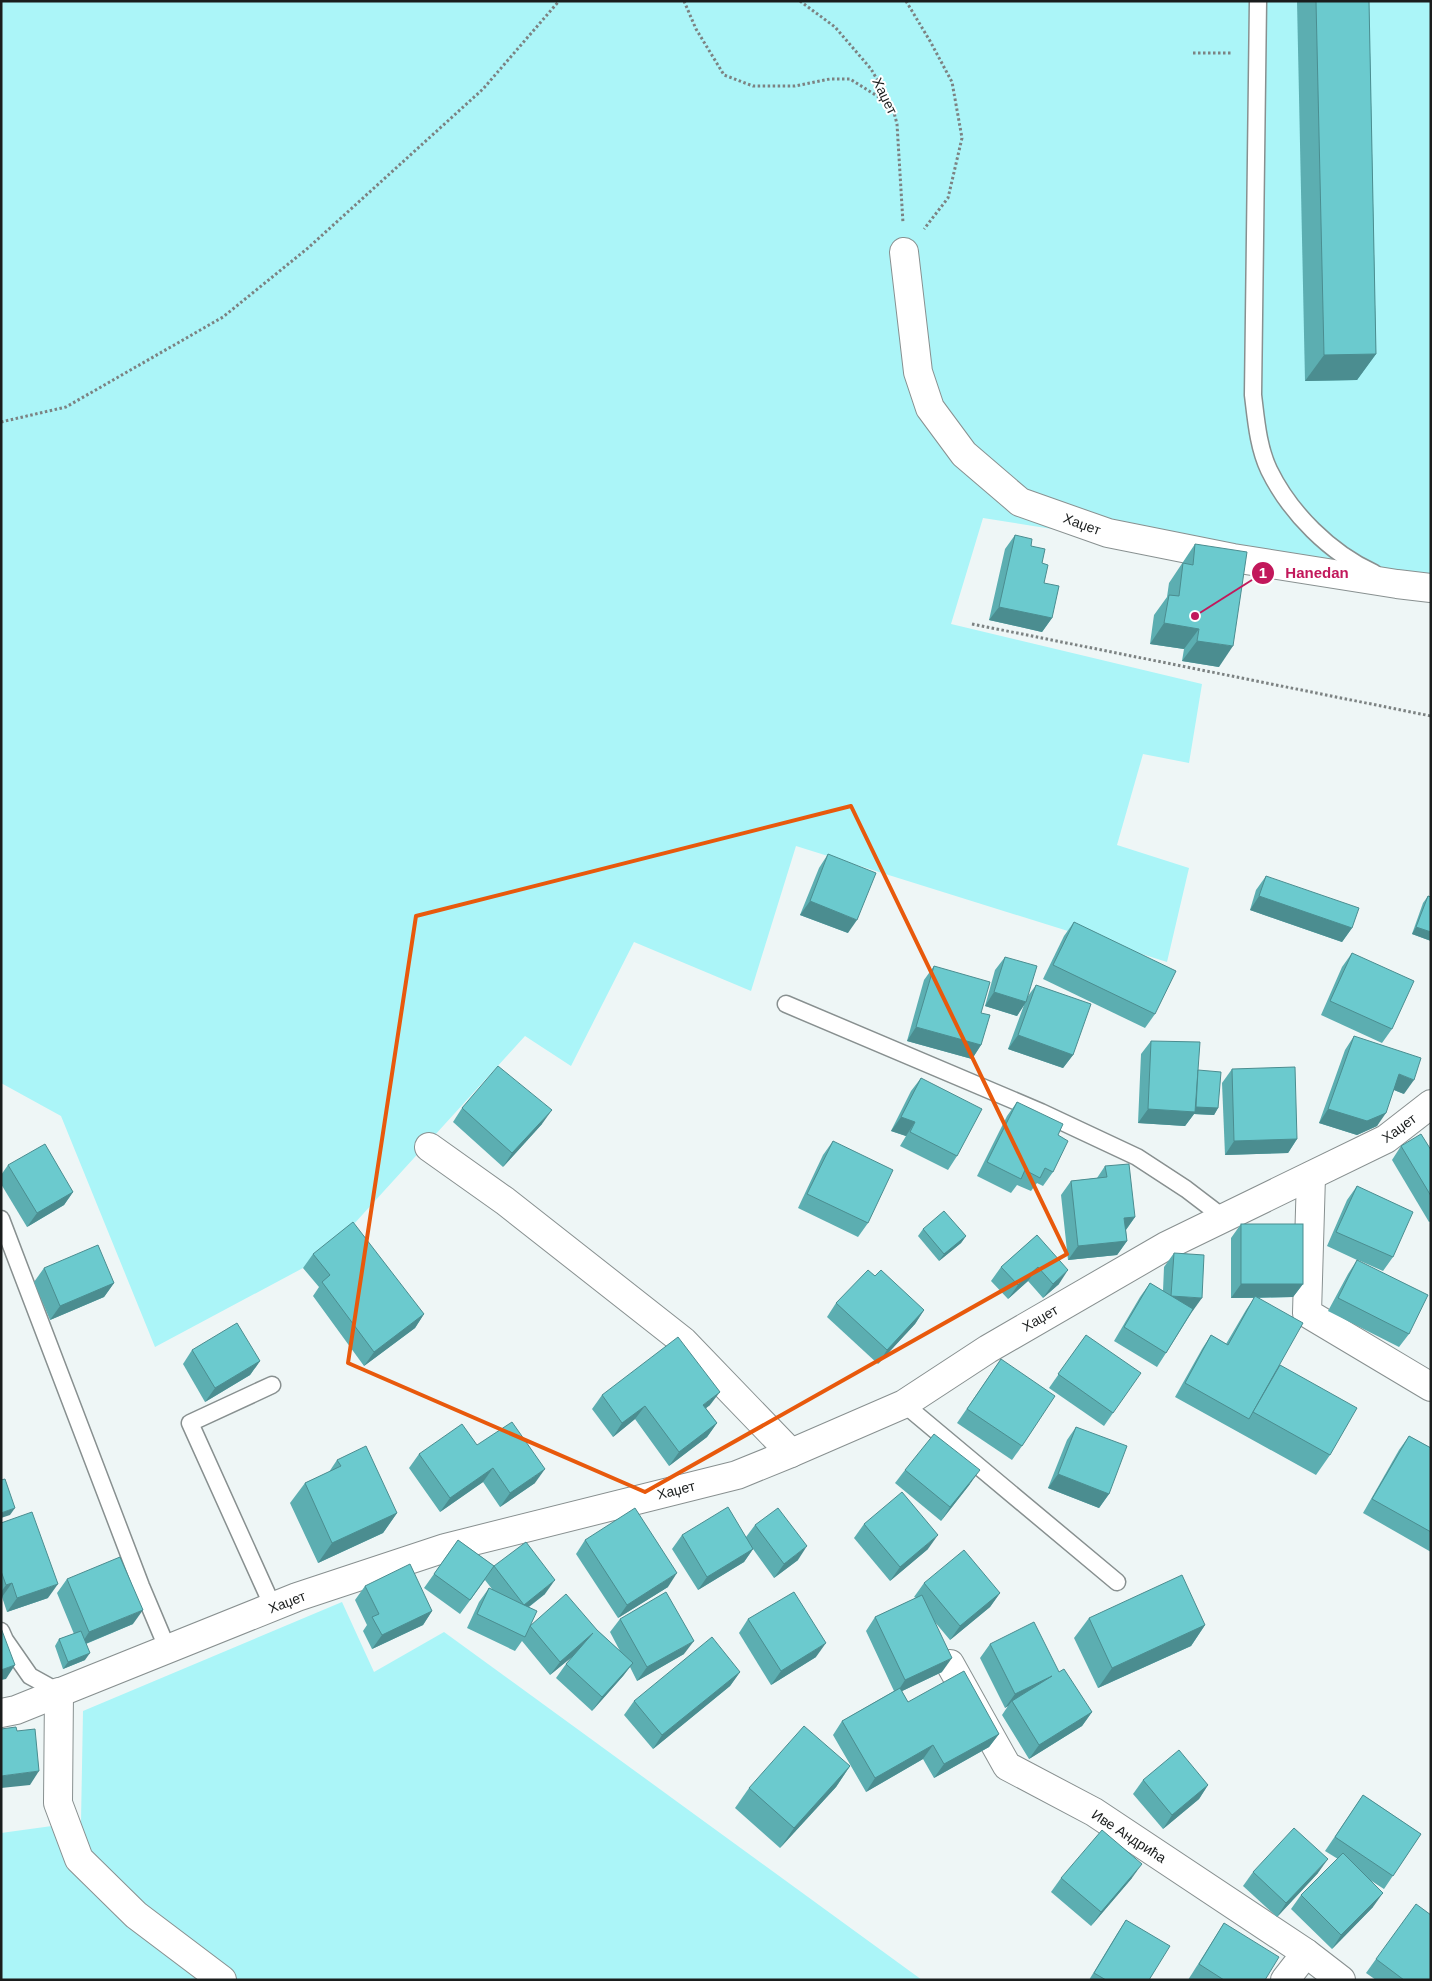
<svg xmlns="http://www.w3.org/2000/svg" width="1432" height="1981" font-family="Arial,sans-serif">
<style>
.green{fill:#abf5f8}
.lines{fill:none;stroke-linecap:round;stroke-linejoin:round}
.lane-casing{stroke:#889090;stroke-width:19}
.street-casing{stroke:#889090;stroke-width:30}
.path{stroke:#7c8282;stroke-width:3;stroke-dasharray:2.5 2.5;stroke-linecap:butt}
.lane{stroke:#fff;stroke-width:16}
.street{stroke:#fff;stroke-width:28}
.wall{fill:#5caeb1}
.shaded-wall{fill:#4b8d90}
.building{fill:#6bcace;stroke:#4b8d90}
.marked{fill:none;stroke:#e8590c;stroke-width:4;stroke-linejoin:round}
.labels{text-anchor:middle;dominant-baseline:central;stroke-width:4;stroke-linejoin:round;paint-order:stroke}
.street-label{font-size:14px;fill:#1a1d1d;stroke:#fff}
.leader{fill:none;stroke:#c2185b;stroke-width:2}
.callout-dot{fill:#c2185b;stroke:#fff;stroke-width:2}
.mark-label{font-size:15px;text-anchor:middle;font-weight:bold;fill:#fff}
.callout-label{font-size:15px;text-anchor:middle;font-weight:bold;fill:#c2185b;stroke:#fff;stroke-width:4;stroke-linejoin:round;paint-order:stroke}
</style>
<rect width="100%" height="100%" fill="#eef6f6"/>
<g class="green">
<path d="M1,1H1431V588L1397,584L983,518L951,624L1202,684L1189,763L1143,754L1117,845L1189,868L1167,962L796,846L751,991L634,942L571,1066L525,1036L343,1236L303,1268L155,1347L61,1116L1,1083Z"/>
<path d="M342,1602L374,1672L444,1632L922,1980H1V1833L81,1822L83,1711Z"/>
</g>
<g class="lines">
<g class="lane-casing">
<g id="lane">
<path d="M1258,1L1253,395C1256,419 1258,447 1269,470C1290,513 1330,553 1374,573"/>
<path d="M786,1004L1041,1112L1137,1157L1186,1189L1224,1218"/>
<path d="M1,1219L141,1586L168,1650"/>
<path d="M272,1385L190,1423L273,1607"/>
<path d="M904,1404L1117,1582"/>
<path d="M1,1631L5,1640L30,1676L59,1692"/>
</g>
</g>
<g class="street-casing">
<g id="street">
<path d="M904,252L918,372L930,408L964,454L1020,502L1108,533L1233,558L1397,584L1431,588"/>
<path d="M429,1147L505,1201L683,1341L791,1453"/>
<path d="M1311,1176L1307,1313L1431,1387"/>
<path d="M950,1664L1007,1766L1094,1812L1306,1953L1341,1980"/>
<path d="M59,1692L58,1803L79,1859L136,1915L222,1980"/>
<path d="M1,1713L16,1710L297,1597L445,1548L737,1475L791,1453L904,1404L988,1349L1166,1246L1386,1139L1431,1104"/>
<path d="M1285,1980L1306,1953"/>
</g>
</g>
<g class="path">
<path d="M684,1L696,29L724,75L753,86H795L830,79H850L890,104"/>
<path d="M800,1L835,27L871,69L892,105L897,124L903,223"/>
<path d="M906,1L930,41L952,82L962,138L948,198L924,229"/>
<path d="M1193,53H1233"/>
<path d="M1,422L66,407L223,317L308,248L483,89L559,1"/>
<path d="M972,624L1431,716"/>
</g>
<use href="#lane" class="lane"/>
<use href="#street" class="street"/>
</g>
<g class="wall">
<path d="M1297,1H1369L1376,354L1357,380L1305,381Z"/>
<path d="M1015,535L1031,546L1042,563L1044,583L1052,618L1042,632L989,620L1005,549Z"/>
<path d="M1195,544L1219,667L1182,661L1184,649L1150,644L1154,615L1167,597L1169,583Z"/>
<path d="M828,854L848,933L800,915L819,868Z"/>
<path d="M1266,876L1352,928L1342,942L1250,910L1256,890Z"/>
<path d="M1428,896L1431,897V941L1412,934L1423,903Z"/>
<path d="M1074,922L1155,1014L1145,1028L1043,979L1064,936Z"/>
<path d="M1352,953L1392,1029L1382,1043L1321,1015L1342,967Z"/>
<path d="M1005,957L1028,996L1036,985L1073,1055L1063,1068L1008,1049L1024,1005L1017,1016L985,1006L995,970Z"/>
<path d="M934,966L981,1013V1045L972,1059L907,1041L924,980Z"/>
<path d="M1354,1036L1404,1094L1394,1090L1377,1126L1357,1135L1319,1123L1345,1050Z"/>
<path d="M1151,1041L1198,1070L1218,1108L1214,1115L1194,1114L1185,1126L1138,1123L1141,1054Z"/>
<path d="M1232,1069L1297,1139L1288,1153L1225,1155L1222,1083Z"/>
<path d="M921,1078L957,1156L948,1170L900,1146L906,1136L891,1131L911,1091Z"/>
<path d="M1017,1102L1058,1135L1053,1172L1043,1186L1037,1183L1031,1191L1017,1185L1011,1193L977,1176L1007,1116Z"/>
<path d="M462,1108L542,1124L503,1167L453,1122Z"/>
<path d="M833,1141L868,1223L858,1237L798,1208L823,1155Z"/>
<path d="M1401,1146L1431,1150V1221L1429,1222L1392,1160Z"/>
<path d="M8,1165L73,1192L64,1205L27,1227L1,1184V1175Z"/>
<path d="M1105,1166L1135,1217L1126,1230L1127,1241L1117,1255L1068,1260L1061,1195L1071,1181L1097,1178Z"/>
<path d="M1357,1186L1393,1257L1383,1271L1358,1260L1409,1334L1399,1347L1328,1311L1348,1274L1357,1260L1327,1246L1347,1200Z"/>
<path d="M1241,1224L1303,1284L1293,1297L1259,1298L1275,1372L1280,1365L1330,1455L1316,1475L1175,1397L1202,1349L1211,1335L1226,1344L1246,1310L1254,1298H1231V1238Z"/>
<path d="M923,1229L966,1236L961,1243L939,1261L918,1236Z"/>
<path d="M1037,1235L1059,1284L1043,1298L1028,1281L1008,1299L991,1281L1001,1267Z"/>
<path d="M1174,1253L1192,1312L1166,1353L1157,1367L1114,1341L1140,1297L1150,1283L1163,1291L1164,1267Z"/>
<path d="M313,1254L424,1314L415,1328L364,1366L313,1296L319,1287L303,1268Z"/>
<path d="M44,1268L114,1283L104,1297L50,1320L34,1282Z"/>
<path d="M875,1276L924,1310L915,1324L878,1364L827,1317L836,1303Z"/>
<path d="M1086,1335L1113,1413L1104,1426L1049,1388Z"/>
<path d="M192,1350L260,1361L250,1375L205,1402L183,1364Z"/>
<path d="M1001,1359L1022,1446L1012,1460L957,1423Z"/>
<path d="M602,1395L710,1405L706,1408L717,1423L707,1437L669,1466L635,1419L613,1437L592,1409Z"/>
<path d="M1076,1427L1109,1494L1099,1508L1048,1488L1067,1440Z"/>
<path d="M1409,1436L1431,1448V1552L1363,1513L1399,1450Z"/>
<path d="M477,1445L535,1483L500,1507L483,1482L440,1512L409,1468L419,1454Z"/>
<path d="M337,1460L397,1513L383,1533L318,1563L290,1503L305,1483L329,1472Z"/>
<path d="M905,1470L970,1484L941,1521L895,1483Z"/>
<path d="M1,1523L48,1598L7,1612L2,1597H1Z"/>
<path d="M864,1524L928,1549L890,1581L854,1538Z"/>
<path d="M755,1525L798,1560L774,1578L753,1549L744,1562L698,1590L672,1549L682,1535L746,1537Z"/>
<path d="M458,1540L494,1566L545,1594L529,1607L530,1627L597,1630L620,1651L610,1632L620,1619L684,1654L637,1681L630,1667L623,1676L592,1711L556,1678L566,1664L573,1656L550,1675L522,1641L515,1651L467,1628L479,1602L489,1588L492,1589L485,1580L460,1614L424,1588Z"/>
<path d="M585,1540L668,1587L618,1618L576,1554Z"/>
<path d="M67,1579L133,1624L86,1644L85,1660L63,1669L55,1646L59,1639L74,1634L57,1593Z"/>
<path d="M924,1583L1000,1593L990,1607L950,1640L934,1621L942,1672L902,1691L908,1702L999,1734L989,1747L934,1778L923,1759L866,1792L833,1735L842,1721L894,1691L866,1631L875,1617L916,1598L914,1597Z"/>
<path d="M365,1586L432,1611L423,1625L372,1649L363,1631L367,1625L355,1600Z"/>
<path d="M1089,1618L1205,1625L1191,1646L1098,1688L1074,1638Z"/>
<path d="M748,1619L816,1657L771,1685L739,1633Z"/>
<path d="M990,1644L1059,1672L1092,1712L1082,1726L1029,1759L1002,1715L1008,1706L1005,1708L980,1658Z"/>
<path d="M740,1672L730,1686L653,1749L624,1715L634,1701Z"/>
<path d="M850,1766L836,1787L780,1848L735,1808L749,1788Z"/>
<path d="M1143,1780L1208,1785L1199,1799L1163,1829L1133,1794Z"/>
<path d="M1363,1795L1421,1834L1384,1889L1370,1880L1373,1907L1332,1949L1291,1909L1301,1895L1338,1859L1325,1851Z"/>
<path d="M1253,1872L1318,1873L1277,1917L1243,1886Z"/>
<path d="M1061,1878H1132L1091,1926L1051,1892Z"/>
<path d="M1126,1920L1149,1980H1089L1117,1934Z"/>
<path d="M1224,1923L1265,1980H1188Z"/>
<path d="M1376,1959L1431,1980H1376L1366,1973Z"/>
</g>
<g class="shaded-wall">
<path d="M1376,354L1357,380L1305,381L1324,355Z"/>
<path d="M999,607L1052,618L1042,632L989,620Z"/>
<path d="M1164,623L1199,629L1184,649L1150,644Z"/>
<path d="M1197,641L1233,646L1219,667L1182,661Z"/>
<path d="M1259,896L1352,928L1342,942L1250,910Z"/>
<path d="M810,901L857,920L848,933L800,915Z"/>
<path d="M1416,927L1431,932V941L1412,934Z"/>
<path d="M994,992L1026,1002L1017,1016L985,1006Z"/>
<path d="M916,1027L981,1045L972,1059L907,1041Z"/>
<path d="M1018,1035L1073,1055L1063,1068L1008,1049Z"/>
<path d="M1399,1074L1414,1080L1404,1094L1389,1088Z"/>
<path d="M1196,1107L1218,1108L1214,1115L1194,1114L1185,1126L1138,1123L1148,1109L1192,1112Z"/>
<path d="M1328,1109L1386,1113L1377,1126L1357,1135L1319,1123Z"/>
<path d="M552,1110L542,1124L503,1167L512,1153Z"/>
<path d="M901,1117L915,1122L906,1136L891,1131Z"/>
<path d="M1297,1139L1288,1153L1225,1155L1234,1141Z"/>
<path d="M73,1192L64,1205L27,1227L37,1213Z"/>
<path d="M1135,1217L1125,1231L1124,1218Z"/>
<path d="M966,1236L961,1243L939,1261L944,1254Z"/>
<path d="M1127,1241L1117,1255L1068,1260L1078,1246Z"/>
<path d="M1038,1267L1028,1281L1008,1299L1018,1285Z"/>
<path d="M1068,1270L1059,1284L1043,1298L1053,1284Z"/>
<path d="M114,1283L104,1297L50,1320L60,1306Z"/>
<path d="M1241,1284H1303L1293,1297L1231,1298Z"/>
<path d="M1171,1296L1202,1298L1192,1312Z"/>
<path d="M924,1310L915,1324L878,1364L887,1350Z"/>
<path d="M424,1314L415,1328L364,1366L374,1352Z"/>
<path d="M260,1361L250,1375L205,1402L215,1388Z"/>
<path d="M720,1392L710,1405L693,1418L703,1405Z"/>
<path d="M645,1406L635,1419L613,1437L622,1423Z"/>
<path d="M717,1423L707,1437L669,1466L679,1452Z"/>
<path d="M493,1468L483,1482L440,1512L450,1498Z"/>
<path d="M545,1469L535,1483L500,1507L510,1493Z"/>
<path d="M980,1470L970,1484L941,1521L950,1507Z"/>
<path d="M1058,1474L1109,1494L1099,1508L1048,1488Z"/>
<path d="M15,1508L10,1515L1,1518V1513Z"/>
<path d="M397,1513L383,1533L318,1563L332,1543Z"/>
<path d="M938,1535L928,1549L890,1581L900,1567Z"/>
<path d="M807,1546L798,1560L774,1578L784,1564Z"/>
<path d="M753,1549L744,1562L698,1590L707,1577Z"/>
<path d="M677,1573L668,1587L618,1618L627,1605Z"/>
<path d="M555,1580L545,1594L514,1618L524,1605Z"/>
<path d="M12,1583L2,1597H1V1592L6,1585Z"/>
<path d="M58,1584L48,1598L7,1612L17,1598Z"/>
<path d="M1000,1593L990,1607L950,1640L960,1626Z"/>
<path d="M143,1610L133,1624L80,1646L89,1632Z"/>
<path d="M432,1611L423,1625L372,1649L382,1635Z"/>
<path d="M1205,1625L1191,1646L1098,1688L1112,1668Z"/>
<path d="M593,1633L584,1647L550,1675L560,1662Z"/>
<path d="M694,1641L684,1654L637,1681L647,1667Z"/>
<path d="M826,1643L816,1657L771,1685L781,1671Z"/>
<path d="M90,1653L85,1660L63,1669L68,1662Z"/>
<path d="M952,1658L942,1672L896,1694L905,1680Z"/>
<path d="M633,1663L623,1676L592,1711L602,1697Z"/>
<path d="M15,1665L6,1679L1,1680V1670Z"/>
<path d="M740,1672L730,1686L653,1749L662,1735Z"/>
<path d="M1052,1676L1012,1701L1008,1706L1005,1708L1015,1694Z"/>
<path d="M1092,1712L1082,1726L1029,1759L1039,1745Z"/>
<path d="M999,1734L989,1747L934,1778L944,1764Z"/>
<path d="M933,1745L923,1759L866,1792L875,1778Z"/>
<path d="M850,1766L836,1787L780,1848L794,1828Z"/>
<path d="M39,1771L30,1785L1,1788V1776Z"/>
<path d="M1208,1785L1199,1799L1163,1829L1172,1815Z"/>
<path d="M1328,1859L1318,1873L1277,1917L1286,1903Z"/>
<path d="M1142,1864L1132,1878L1091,1926L1101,1912Z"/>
<path d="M1383,1893L1373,1907L1332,1949L1341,1935Z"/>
</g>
<g class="building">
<path d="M1316,1H1369L1376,354L1324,355Z"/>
<path d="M1015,535L1032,539L1031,546L1045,549L1042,563L1048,565L1044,583L1059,586L1052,618L999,607Z"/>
<path d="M1195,544L1247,552L1233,646L1197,641L1199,629L1164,623L1169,595L1179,596L1183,563L1193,565Z"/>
<path d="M828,854L876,873L857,920L810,901Z"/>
<path d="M1266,876L1359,908L1352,928L1259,896Z"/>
<path d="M1428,896L1431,897V932L1416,927Z"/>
<path d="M1074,922L1176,971L1155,1014L1053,965Z"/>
<path d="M1352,953L1414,981L1392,1029L1330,1001Z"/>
<path d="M1005,957L1037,966L1026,1002L994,992Z"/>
<path d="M934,966L990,982L981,1013L990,1015L981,1045L916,1027Z"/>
<path d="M1036,985L1091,1004L1073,1055L1018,1035Z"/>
<path d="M1354,1036L1421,1058L1414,1080L1399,1074L1386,1113L1367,1121L1328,1109Z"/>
<path d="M1151,1041L1200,1042L1195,1112L1148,1109Z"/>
<path d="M498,1066L552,1110L512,1153L462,1108Z"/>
<path d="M1295,1067L1297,1139L1234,1141L1232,1069Z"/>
<path d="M1198,1070L1221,1072L1218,1108L1196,1107Z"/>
<path d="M921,1078L982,1109L957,1156L910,1132L915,1122L901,1117Z"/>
<path d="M1017,1102L1063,1124L1058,1135L1068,1141L1053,1172L1045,1168L1040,1178L1025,1170L1021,1179L987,1162Z"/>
<path d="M1421,1134L1431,1150V1196L1401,1146Z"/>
<path d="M833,1141L893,1170L868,1223L807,1194Z"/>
<path d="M45,1144L73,1192L37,1213L8,1165Z"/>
<path d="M1129,1164L1135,1217L1124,1218L1127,1241L1078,1246L1071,1181L1107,1177L1105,1166Z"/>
<path d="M1357,1186L1413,1212L1393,1257L1336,1232Z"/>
<path d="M944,1211L966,1236L944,1254L923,1229Z"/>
<path d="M353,1222L424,1314L374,1352L322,1282L330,1275L313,1254Z"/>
<rect x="1241" y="1224" width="62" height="60"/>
<path d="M1037,1235L1068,1270L1053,1284L1038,1267L1018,1285L1001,1267Z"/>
<path d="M98,1245L114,1283L60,1306L44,1268Z"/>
<path d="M1174,1253L1204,1255L1202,1298L1171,1296Z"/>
<path d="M1357,1260L1428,1295L1409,1334L1338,1298Z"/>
<path d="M868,1270L875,1276L881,1270L924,1310L887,1350L836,1303Z"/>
<path d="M1150,1283L1193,1309L1166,1353L1124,1327Z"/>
<path d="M1255,1296L1303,1323L1249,1419L1185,1383L1211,1335L1228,1345Z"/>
<path d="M237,1323L260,1361L215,1388L192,1350Z"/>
<path d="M1086,1335L1141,1373L1113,1413L1058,1374Z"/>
<path d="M678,1337L720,1392L703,1405L717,1423L679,1452L645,1406L622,1423L602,1395Z"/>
<path d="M1001,1359L1055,1396L1022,1446L967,1409Z"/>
<path d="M1280,1365L1357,1408L1330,1455L1253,1412Z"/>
<path d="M512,1422L545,1469L510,1493L493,1468L450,1498L419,1454L462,1424L477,1445Z"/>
<path d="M1076,1427L1127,1446L1109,1494L1058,1474Z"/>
<path d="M934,1434L980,1470L950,1507L905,1470Z"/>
<path d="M1409,1436L1431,1448V1532L1372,1499Z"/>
<path d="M366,1446L397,1513L332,1543L305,1483L341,1466L337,1460Z"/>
<path d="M5,1479L15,1508L1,1513V1480Z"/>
<path d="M902,1492L938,1535L900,1567L864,1524Z"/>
<path d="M728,1507L753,1549L707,1577L682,1535Z"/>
<path d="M635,1508L677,1573L627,1605L585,1540Z"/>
<path d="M778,1508L807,1546L784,1564L755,1525Z"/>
<path d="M32,1512L58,1584L17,1598L12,1583L6,1585L1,1571V1523Z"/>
<path d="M458,1540L494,1566L470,1600L434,1574Z"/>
<path d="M526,1542L555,1580L524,1605L537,1611L525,1637L477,1614L489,1588L524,1605L494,1566Z"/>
<path d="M964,1550L1000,1593L960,1626L924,1583Z"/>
<path d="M120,1557L143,1610L89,1632L67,1579Z"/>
<path d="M410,1564L432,1611L382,1635L372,1617L379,1614L365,1586Z"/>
<path d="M1182,1575L1205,1625L1112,1668L1089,1618Z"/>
<path d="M666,1592L694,1641L647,1667L620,1619Z"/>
<path d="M794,1592L826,1643L781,1671L748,1619Z"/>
<path d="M566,1594L597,1630L633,1663L602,1697L566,1664L593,1633L560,1662L530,1626Z"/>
<path d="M922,1595L952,1658L905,1680L875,1617Z"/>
<path d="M1034,1622L1059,1672L1064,1669L1092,1712L1039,1745L1012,1701L1052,1676L1015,1694L990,1644Z"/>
<path d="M1,1628L15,1665L1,1670Z"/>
<path d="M81,1631L90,1653L68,1662L59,1639Z"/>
<path d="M712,1637L740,1672L662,1735L634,1701Z"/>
<path d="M964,1671L999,1734L944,1764L933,1745L875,1778L842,1721L900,1688L908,1702Z"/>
<path d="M804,1726L850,1766L794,1828L749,1788Z"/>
<path d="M16,1727L17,1731L35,1729L39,1771L1,1776V1729Z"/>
<path d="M1179,1750L1208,1785L1172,1815L1143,1780Z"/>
<path d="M1363,1795L1421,1834L1393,1876L1335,1837Z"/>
<path d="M1294,1828L1328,1859L1286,1903L1253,1872Z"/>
<path d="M1102,1830L1142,1864L1101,1912L1061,1878Z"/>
<path d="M1343,1853L1383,1893L1341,1935L1301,1895Z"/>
<path d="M1416,1904L1431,1915V1980H1404L1376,1959Z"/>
<path d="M1126,1920L1170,1946L1149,1980H1106L1094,1973Z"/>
<path d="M1224,1923L1279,1957L1265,1980H1224L1199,1964Z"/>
</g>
<path class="marked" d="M851,806L1067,1254L645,1492L348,1363L416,916Z"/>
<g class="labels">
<g class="street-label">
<text transform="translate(885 96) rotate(64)">Хаџет</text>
<text transform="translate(1082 524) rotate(20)">Хаџет</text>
<text transform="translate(1399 1128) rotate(-36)">Хаџет</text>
<text transform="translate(1040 1318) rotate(-30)">Хаџет</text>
<text transform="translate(676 1490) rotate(-14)">Хаџет</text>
<text transform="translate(287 1602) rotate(-21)">Хаџет</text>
<text transform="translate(1129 1836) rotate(33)">Иве Андрића</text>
</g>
</g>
<path class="leader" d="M1195 616L1263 573"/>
<g class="callout-dot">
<circle cx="1195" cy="616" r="5"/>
<circle cx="1263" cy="573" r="12"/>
</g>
<g class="mark-label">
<text x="1263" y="578">1</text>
</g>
<g class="callout-label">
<text x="1317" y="578">Hanedan</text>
</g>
<rect width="1432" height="1981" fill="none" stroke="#1a1d1d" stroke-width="5"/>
</svg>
